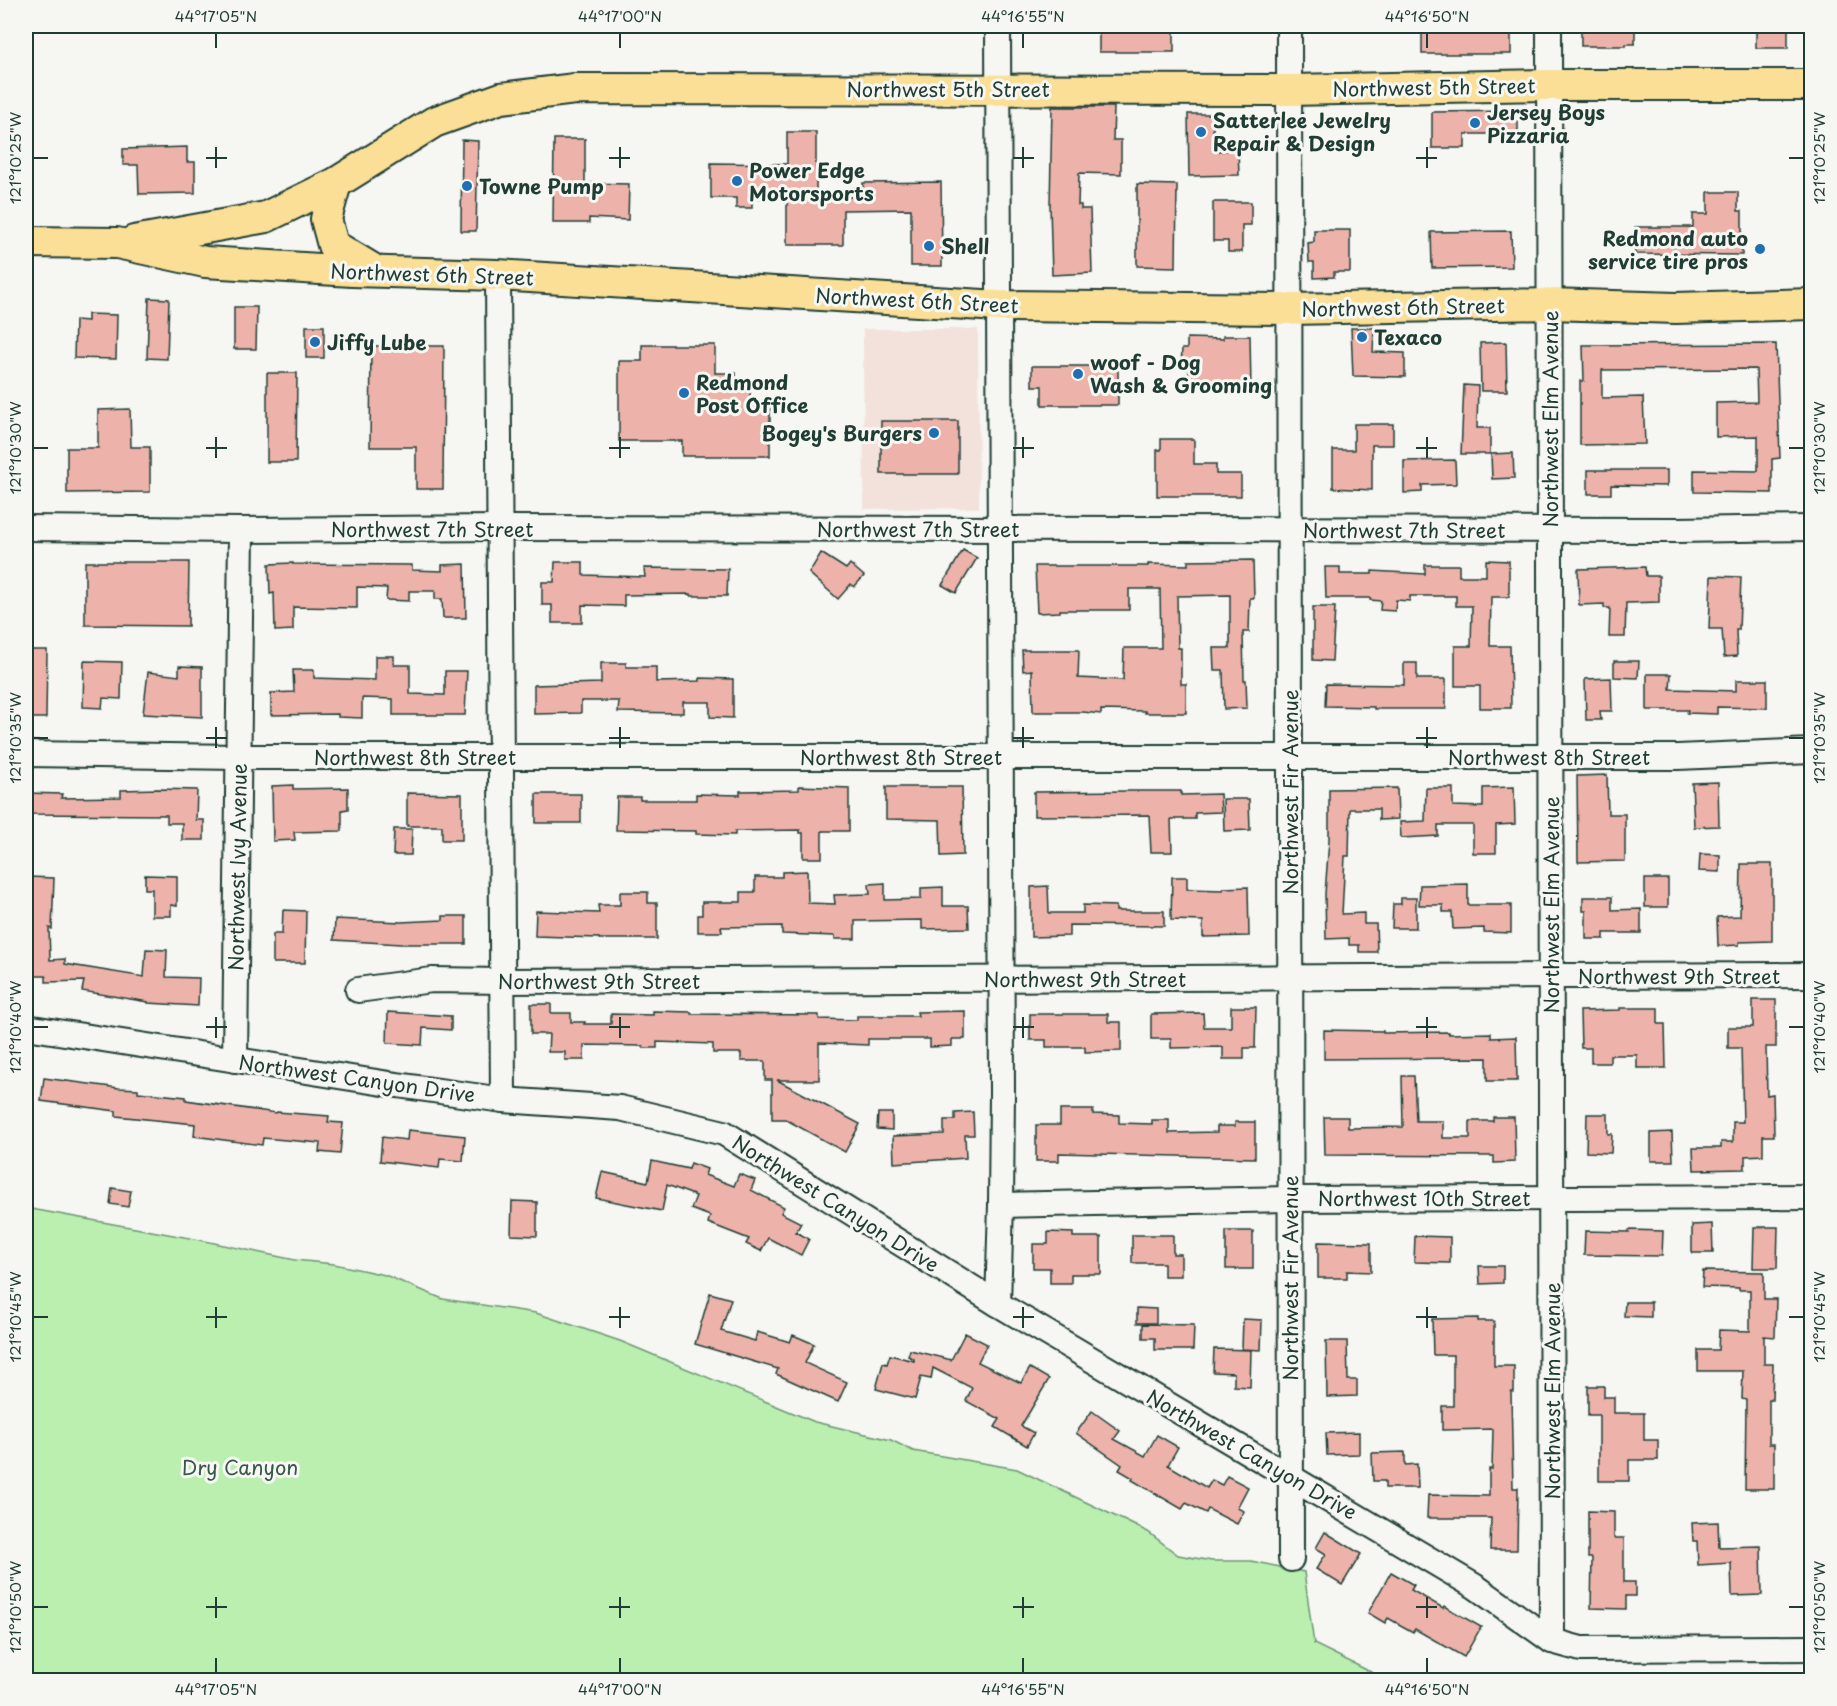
<svg xmlns="http://www.w3.org/2000/svg" width="1837" height="1706" font-family="'Playpen Sans',sans-serif">
<style>
.built{fill:#f3e2dc}
.green{fill:#baefb0;stroke:#6c9672;stroke-width:1.5}
.building{fill:#edb3aa;stroke:#1f3d34;stroke-width:1.5}
.lines{fill:none;stroke-linecap:round;stroke-linejoin:round}
.minor-casing{stroke:#1f3d34;stroke-width:28}
.major-casing{stroke:#1f3d34;stroke-width:34}
.minor{stroke:#f6f6f2;stroke-width:24}
.major{stroke:#fbdf96;stroke-width:30}
.ticks{fill:none;stroke:#1f3d34;stroke-width:2}
.poi-dot{fill:#1f6fb2;stroke:#f6f6f2;stroke-width:2}
.labels{text-anchor:middle;dominant-baseline:central;stroke-width:6;stroke-linejoin:round;paint-order:stroke}
.street-label{font-size:20px;fill:#1f3d34;stroke:#f6f6f2}
.poi-label{font-size:20px;font-weight:bold;fill:#1f3d34;stroke:#f6f6f2;text-anchor:start}
.park-label{font-size:20px;fill:#365847;stroke:#f6f6f2}
.neatline{fill:none;stroke:#1f3d34;stroke-width:2}
.ticks-label{font-size:15px;text-anchor:middle;fill:#1f3d34}
</style>
<rect width="100%" height="100%" fill="#f6f6f2"/>
<filter id="ink" filterUnits="userSpaceOnUse"><feTurbulence type="fractalNoise" baseFrequency=".0167" numOctaves="2"/><feDisplacementMap in="SourceGraphic" scale="12" xChannelSelector="R" yChannelSelector="G"/><feConvolveMatrix kernelMatrix="1 2 1 2 8 2 1 2 1" color-interpolation-filters="sRGB"/></filter>
<g filter="url(#ink)">
<path class="built" d="M863,329H978L979,508L864,509Z"/>
<path class="green" d="M26,1208L195,1239L295,1260L334,1264L385,1275L443,1299L536,1313L620,1341L815,1422L891,1440L913,1451L1017,1469L1148,1532L1178,1555L1212,1561H1251L1304,1572L1314,1644L1387,1680H26Z"/>
<g class="building">
<rect x="1099" y="26" width="75" height="26"/>
<rect x="1422" y="26" width="89" height="28"/>
<path d="M1581,26H1635V44H1626V46H1581Z"/>
<rect x="1756" y="26" width="32" height="22"/>
<path d="M1052,107H1114L1113,140H1121V174L1079,173L1078,205H1081V209H1090L1092,273L1052,275L1050,206Z"/>
<path d="M1518,111V134H1465V148H1432V112Z"/>
<path d="M1188,114H1213V151L1238,150L1239,175L1189,176Z"/>
<path d="M787,132H816V197H863V183L941,182L942,266H911V209L843,210V245H787V198H752V208H736V198H711V163L787,164Z"/>
<path d="M554,139H585V183L629,184L628,220L589,218V223H553Z"/>
<path d="M462,140L478,141L476,231H461Z"/>
<path d="M187,147V162H195V193L139,194L138,165H123V149Z"/>
<path d="M1137,184L1177,185L1176,267L1137,266Z"/>
<path d="M1708,192H1738V211H1742V255L1635,254V227H1693V214H1708Z"/>
<path d="M1213,202H1251V225H1242V252H1228V241H1213Z"/>
<path d="M1314,230H1350V272H1334V277L1314,278V262H1309L1308,243L1314,242Z"/>
<path d="M1511,231L1512,267L1432,268L1431,232Z"/>
<path d="M149,298L169,299L167,359L147,358Z"/>
<path d="M234,307H257L256,349H234Z"/>
<path d="M88,314L117,315L116,359L74,358L75,320L88,321Z"/>
<rect x="306" y="326" width="18" height="32"/>
<path d="M1351,328H1374L1373,352L1405,353V377L1353,376Z"/>
<path d="M1223,336H1250L1251,390H1224V388L1189,386V369L1181,368L1182,349H1187V338L1223,339Z"/>
<path d="M1506,342L1507,391H1481L1480,343Z"/>
<path d="M1776,344L1780,458L1772,459V493L1694,492V470L1758,471V436L1716,437V403L1757,402L1756,369L1602,370V398L1643,397L1645,444L1580,445V381H1584L1583,345Z"/>
<path d="M642,345H715V373H736V385H750V401H770V456H682V441H619V361H642Z"/>
<path d="M371,346H444L443,489H416V447H370Z"/>
<path d="M1032,366H1118V405H1042V386H1032Z"/>
<path d="M267,373H297L296,462H267Z"/>
<path d="M1464,385L1478,386L1477,428H1490V454H1461Z"/>
<path d="M130,409L131,447H150V492L67,493V448H98V410Z"/>
<rect x="881" y="421" width="77" height="53"/>
<path d="M1354,424H1393V445H1372V490L1333,488V450H1354Z"/>
<path d="M1161,439H1194V464H1216V474H1241V496H1157V450H1161Z"/>
<path d="M1513,453L1514,478L1492,479L1491,454Z"/>
<path d="M1455,460L1456,484L1422,485V492L1404,493V461Z"/>
<path d="M1588,470H1667V486L1611,485V494H1588Z"/>
<path d="M963,550L977,558L956,593L942,585Z"/>
<path d="M821,553L846,569L850,564L864,576L854,587L851,584L838,599L809,573Z"/>
<path d="M1253,560L1254,598H1250L1249,632H1243L1244,680H1246L1247,708L1224,709L1223,670H1214L1213,648H1230V595L1177,596L1178,648H1181V684H1186V713H1145V711L1101,710V714L1083,712H1033L1032,670L1023,671L1022,650H1079L1078,678L1123,680L1124,648H1161L1160,589H1129V610H1060V612L1037,613L1035,566H1148V564L1188,565V561Z"/>
<path d="M1486,560L1509,561V597H1491L1490,646H1510L1511,708H1480V686H1455V646H1471L1472,606H1456V596H1410V601L1396,600L1395,611L1380,610L1381,601L1370,600V598H1326L1325,567H1340V574H1372V571L1425,574V565H1459V576H1486Z"/>
<path d="M85,562H189L188,626L85,625Z"/>
<path d="M555,562H583V575L645,577L644,568L728,569L727,596H691V594L624,595V606L582,605V623H552V605H542V582H554Z"/>
<path d="M293,563V564L412,565V570L442,571V565L465,564L466,618H443L442,599H435V591H409V601L386,600L387,588L357,587V608L293,607V630L275,631L274,593L270,594L269,564Z"/>
<path d="M1645,567L1646,576H1659V602L1626,603L1625,637H1609L1610,608H1604V604L1579,605L1578,569Z"/>
<path d="M1711,576L1741,577L1739,630H1736L1737,656L1724,657L1722,629H1709Z"/>
<path d="M1313,607H1335L1332,661L1313,660Z"/>
<path d="M26,650H47L46,718H26Z"/>
<path d="M375,656H394V665H410V694L445,695V671H467L465,715H393V699L362,698V718L338,717V714L271,715V693L294,692L293,670H314V678L375,680Z"/>
<path d="M84,661L122,662L121,699L103,698L102,708L83,707Z"/>
<path d="M1614,661H1639L1638,678L1614,677Z"/>
<path d="M601,663H626V667H656V682L700,681V678L733,679V718L710,717V702H683V713L618,712L619,701H581V713L534,714V685L601,683Z"/>
<path d="M1404,663H1417V679H1446V709H1374V707L1325,706L1326,684L1404,685Z"/>
<path d="M179,666L202,667V717L143,714L148,672L179,676Z"/>
<path d="M1647,674H1671L1670,689L1736,691V680H1767V708L1717,707V714L1687,713L1688,710H1647Z"/>
<path d="M1611,678L1612,711H1600L1601,720H1586L1585,679Z"/>
<path d="M1607,775L1608,814H1625V861L1578,862L1577,776Z"/>
<path d="M1718,782L1719,826L1694,827L1692,783Z"/>
<path d="M293,785V789L348,788V809L342,810V831L294,832L295,840L273,841L272,786Z"/>
<path d="M799,786L849,788V831H822V858H803V833H800V830L735,831V835L696,834V831L616,830L617,797H640V800H696V794L740,795V791L799,790Z"/>
<path d="M886,787H962L963,855L941,856L940,820L886,819Z"/>
<path d="M1514,787L1515,824L1496,825V853H1473V825H1438V836L1401,838L1400,822L1425,821L1426,788H1453V806L1483,807V788Z"/>
<path d="M1397,788L1398,819L1379,820V809H1350L1349,856H1345L1342,914L1364,913V924H1376L1377,952H1359V945H1349V938L1326,939L1325,894L1329,840V789Z"/>
<path d="M158,789L197,790L196,820H204V840H182V823H167V815L26,814V793L62,794L61,798L121,797V790Z"/>
<path d="M1131,791H1181V795L1220,794L1221,812L1195,813V819H1171L1172,852H1151L1149,815L1034,816V792Z"/>
<path d="M407,793L462,794V840H442V826H407Z"/>
<rect x="536" y="794" width="45" height="29"/>
<path d="M1223,799H1249L1250,830L1224,831Z"/>
<path d="M394,829H412L411,855H393Z"/>
<path d="M1700,854L1720,855V872L1699,871Z"/>
<path d="M1741,864H1772V941L1739,942V945L1718,946L1717,917L1740,916Z"/>
<path d="M807,871L808,903L835,904L834,895L870,894L869,884L885,883V900L921,899V888L943,887V906H968L969,928L922,929V920L855,921V939H835V936L782,934V926L721,927L722,932H698V915H702V902H741V892H755V877H782V872Z"/>
<path d="M145,875L177,876V906L171,905V916H152V889H145Z"/>
<path d="M28,877L54,878L52,929L49,928L50,960L65,959V964L144,977L146,949L167,950L166,977L199,978L198,1006L148,1003V1002L82,991L84,981L46,982V976H26V909H27Z"/>
<path d="M1172,877H1187V889L1223,890V888L1248,887L1249,936L1203,937V921L1171,920Z"/>
<rect x="1645" y="879" width="23" height="28"/>
<path d="M1468,884V905H1511V933L1484,932V928L1453,929L1452,912H1443V905H1419L1420,885Z"/>
<path d="M1048,886L1049,913H1083V905L1116,906V911H1164V926L1069,925V936L1031,937V887Z"/>
<path d="M620,892H648V903H657V939H599V938L535,936L536,911L599,913L598,905H620Z"/>
<path d="M1583,897H1612V910L1641,909V933H1604V939H1586V911H1583Z"/>
<path d="M1401,898H1416V928H1392L1393,904H1401Z"/>
<path d="M283,910L306,911L305,963H273V934H282Z"/>
<path d="M443,916H466V944H401L334,940L335,919L401,922L443,920Z"/>
<path d="M1753,1000H1776V1047H1766L1767,1095L1773,1094L1774,1136H1763V1155L1745,1156V1169L1694,1170L1693,1148H1721V1142H1733V1122H1743L1741,1048H1728V1027H1753Z"/>
<path d="M531,1004H551V1013H571V1022H585L584,1024H611V1014L653,1015V1011L691,1012V1014L819,1015V1019L857,1020V1016H918L917,1012L965,1011V1039H952V1046L930,1047V1039H868V1045L819,1043V1080H777L860,1124L845,1152L785,1119H772V1080H765V1061H741V1053H713V1044L657,1042V1048H643V1046L584,1045V1060H565V1052H548L549,1034H531Z"/>
<path d="M1231,1007H1256L1255,1048H1244V1059H1223V1047L1171,1048V1039H1151V1014L1203,1013L1204,1027H1231Z"/>
<path d="M1620,1008H1658V1024H1665L1666,1068H1637V1055H1610V1063H1591V1048H1581L1580,1011L1620,1010Z"/>
<path d="M388,1012L451,1016V1030L423,1028L422,1045L387,1043Z"/>
<path d="M1030,1014H1108V1022H1121V1051L1085,1052V1047H1046V1040H1030Z"/>
<path d="M1324,1030L1383,1031V1033L1449,1032V1034L1491,1033V1038L1516,1037L1517,1081H1487V1058L1324,1059Z"/>
<path d="M1402,1076H1414L1416,1121H1443V1138H1470V1121H1493V1117H1514L1515,1162L1494,1163V1156L1325,1155L1324,1117H1348V1128L1403,1127Z"/>
<path d="M44,1078L119,1088L138,1089V1092L186,1097V1100L276,1113L277,1112L329,1116L328,1122L343,1123L340,1154L319,1152L320,1143L263,1138L262,1145L194,1136L195,1124L116,1116V1111L41,1101Z"/>
<path d="M1060,1110H1093V1114L1119,1115V1123L1152,1124V1120H1169V1133L1217,1132V1126H1235V1122H1255V1158L1059,1153V1161H1036V1125H1060Z"/>
<path d="M973,1112L974,1135H965L966,1158L894,1163L893,1136L944,1134V1120H955V1113Z"/>
<path d="M878,1113H892V1130L877,1129Z"/>
<path d="M1587,1114H1608V1134H1612L1611,1153L1586,1152Z"/>
<path d="M408,1130L465,1136L463,1161L440,1159L439,1168L380,1161L382,1137L407,1140Z"/>
<path d="M1672,1132L1673,1161H1651V1133Z"/>
<path d="M652,1161L689,1169L691,1163L707,1169L705,1175L734,1186L739,1174L755,1180L751,1190L784,1207L781,1213L801,1223L796,1232L809,1239L801,1255L768,1238L761,1251L746,1244L749,1239L708,1223L710,1216L691,1209L696,1196L667,1185L662,1211L596,1198L602,1172L648,1182Z"/>
<path d="M112,1188L131,1191L128,1207L110,1204Z"/>
<path d="M512,1201L537,1202V1236L511,1235Z"/>
<path d="M1712,1224L1713,1253H1692V1225Z"/>
<path d="M1754,1227H1778L1777,1268H1753Z"/>
<path d="M1629,1230L1663,1231L1662,1256L1584,1255L1585,1231L1629,1232Z"/>
<rect x="1226" y="1231" width="27" height="38"/>
<path d="M1048,1232L1073,1233V1237H1101V1274H1071V1283H1050V1268H1033V1244H1048Z"/>
<path d="M1132,1235H1173V1254H1181V1276H1164V1263H1132Z"/>
<path d="M1415,1236L1450,1237V1263L1414,1262Z"/>
<path d="M1318,1242L1371,1243V1272L1347,1271V1278H1318Z"/>
<path d="M1479,1266H1503V1283L1480,1284Z"/>
<path d="M1703,1271L1764,1272V1299H1776L1775,1337L1764,1336V1364H1773L1772,1400H1769V1444H1774V1489H1745L1746,1400L1742,1399L1743,1371H1698V1350H1718L1719,1330L1750,1331V1290H1739V1288L1702,1287Z"/>
<path d="M710,1293L731,1299L721,1331L755,1341L757,1332L790,1342L793,1335L814,1344L805,1363L847,1382L838,1402L776,1374L778,1369L695,1344Z"/>
<path d="M1625,1302H1651V1317L1624,1316Z"/>
<path d="M1137,1308L1156,1309V1323H1137Z"/>
<path d="M1478,1318V1321H1494V1366H1514V1392H1511L1513,1488H1518L1517,1550H1490L1491,1518H1427L1428,1495L1489,1496V1469H1492L1493,1429L1442,1430V1406H1453V1355H1433L1432,1319Z"/>
<path d="M1243,1319L1262,1320L1261,1350L1242,1349Z"/>
<path d="M1143,1324L1194,1325L1193,1350H1155V1338H1143Z"/>
<path d="M965,1333L987,1344L978,1362L1021,1383L1030,1368L1049,1379L1021,1426L1034,1433L1027,1446L995,1427L1000,1419L966,1401L972,1388L933,1368L931,1379L921,1377L915,1399L876,1389L883,1363L887,1364L890,1355L914,1361V1359L908,1356L910,1350L951,1360Z"/>
<path d="M1326,1341H1347L1348,1380H1357V1396L1327,1397Z"/>
<path d="M1214,1349L1251,1350L1250,1387L1234,1386V1373L1213,1372Z"/>
<path d="M1588,1386H1604V1397H1614V1413H1644V1440H1658V1460H1629V1481H1599V1415H1588Z"/>
<path d="M1092,1411L1120,1431L1114,1439L1145,1456L1157,1435L1178,1447L1168,1465L1207,1488L1212,1480L1222,1485L1227,1476L1248,1487L1237,1508L1244,1511L1237,1524L1208,1509L1206,1513L1186,1503L1182,1509L1132,1480L1133,1478L1119,1470L1122,1465L1076,1433Z"/>
<path d="M1359,1432V1454L1327,1455L1326,1433Z"/>
<path d="M1405,1452V1465L1417,1464L1418,1488H1385V1481H1373L1372,1453Z"/>
<path d="M1588,1511L1614,1512V1538H1624V1582H1635V1596H1626V1609L1591,1608L1592,1558H1588Z"/>
<path d="M1718,1522L1719,1547L1761,1546L1762,1595L1732,1596L1731,1563L1698,1565L1697,1541H1693L1692,1523Z"/>
<path d="M1325,1532L1361,1554L1342,1585L1316,1569L1326,1554L1316,1548Z"/>
<path d="M1391,1572L1414,1585L1411,1590L1443,1608L1444,1606L1481,1627L1464,1657L1415,1629L1413,1632L1388,1618L1385,1623L1368,1613Z"/>
</g>
<g class="lines">
<g class="minor-casing">
<g id="minor">
<path d="M998,26L1002,1093L1001,1205L998,1304"/>
<path d="M1289,26L1291,1559"/>
<path d="M1549,26L1552,1641"/>
<path d="M498,275L503,1100"/>
<path d="M26,528L241,530L500,528L1677,530L1812,528"/>
<path d="M26,754L239,757H1678L1812,751"/>
<path d="M358,990L432,980L503,981L1812,975"/>
<path d="M26,1027L383,1083L503,1100L620,1108L724,1133L998,1304L1476,1587L1552,1641L1581,1649L1812,1648"/>
<path d="M235,1060L241,530"/>
<path d="M1001,1205L1289,1199L1812,1197"/>
</g>
</g>
<g class="major-casing">
<g id="major">
<path d="M336,183L326,219L333,245L376,271"/>
<path d="M134,241L266,217L336,183L434,122L501,98L575,89L1289,90L1549,85H1812"/>
<path d="M26,242L117,243L205,262L352,271L498,275L999,306L1290,309L1550,304L1676,308L1812,304"/>
</g>
</g>
<use href="#minor" class="minor"/>
<use href="#major" class="major"/>
</g>
</g>
<path class="ticks" d="M216,33V48M620,33V48M1023,33V48M1427,33V48M216,147V168M620,147V168M1023,147V168M1427,147V168M33,158H48M206,158H227M609,158H630M1013,158H1034M1416,158H1437M1789,158H1804M216,437V458M620,437V458M1023,437V458M1427,437V458M33,448H48M206,448H227M609,448H630M1013,448H1034M1416,448H1437M1789,448H1804M216,727V748M620,727V748M1023,727V748M1427,727V748M33,738H48M206,738H227M609,738H630M1013,738H1034M1416,738H1437M1789,738H1804M216,1017V1038M620,1017V1038M1023,1017V1038M1427,1017V1038M33,1027H48M206,1027H227M609,1027H630M1013,1027H1034M1416,1027H1437M1789,1027H1804M216,1307V1328M620,1307V1328M1023,1307V1328M1427,1307V1328M33,1317H48M206,1317H227M609,1317H630M1013,1317H1034M1416,1317H1437M1789,1317H1804M216,1597V1618M620,1597V1618M1023,1597V1618M1427,1597V1618M33,1607H48M206,1607H227M609,1607H630M1013,1607H1034M1416,1607H1437M1789,1607H1804M216,1658V1673M620,1658V1673M1023,1658V1673M1427,1658V1673"/>
<g class="poi-dot">
<circle cx="1475" cy="123" r="6"/>
<circle cx="1201" cy="132" r="6"/>
<circle cx="737" cy="181" r="6"/>
<circle cx="467" cy="186" r="6"/>
<circle cx="929" cy="246" r="6"/>
<circle cx="1760" cy="249" r="6"/>
<circle cx="1362" cy="337" r="6"/>
<circle cx="315" cy="342" r="6"/>
<circle cx="1078" cy="374" r="6"/>
<circle cx="684" cy="393" r="6"/>
<circle cx="934" cy="433" r="6"/>
</g>
<g class="labels">
<g class="street-label">
<text transform="translate(1434 87) rotate(-1)">Northwest 5th Street</text>
<text x="948" y="89">Northwest 5th Street</text>
<text transform="translate(432 274) rotate(2)">Northwest 6th Street</text>
<text transform="translate(917 300) rotate(3)">Northwest 6th Street</text>
<text transform="translate(1403 307) rotate(-1)">Northwest 6th Street</text>
<text transform="translate(1550 419) rotate(-90)">Northwest Elm Avenue</text>
<text x="432" y="529">Northwest 7th Street</text>
<text x="918" y="529">Northwest 7th Street</text>
<text x="1404" y="530">Northwest 7th Street</text>
<text x="415" y="757">Northwest 8th Street</text>
<text x="901" y="757">Northwest 8th Street</text>
<text x="1549" y="757">Northwest 8th Street</text>
<text transform="translate(1290 792) rotate(-90)">Northwest Fir Avenue</text>
<text transform="translate(237 867) rotate(-89)">Northwest Ivy Avenue</text>
<text transform="translate(1551 905) rotate(-90)">Northwest Elm Avenue</text>
<text x="1679" y="976">Northwest 9th Street</text>
<text x="1085" y="979">Northwest 9th Street</text>
<text x="599" y="981">Northwest 9th Street</text>
<text transform="translate(357 1078) rotate(8)">Northwest Canyon Drive</text>
<text x="1424" y="1198">Northwest 10th Street</text>
<text transform="translate(836 1203) rotate(32)">Northwest Canyon Drive</text>
<text transform="translate(1290 1278) rotate(-90)">Northwest Fir Avenue</text>
<text transform="translate(1552 1391) rotate(-90)">Northwest Elm Avenue</text>
<text transform="translate(1252 1454) rotate(30)">Northwest Canyon Drive</text>
</g>
<g class="poi-label">
<text x="1487" y="112">Jersey Boys<tspan x="1487" dy="23">Pizzaria</tspan></text>
<text x="1213" y="120">Satterlee Jewelry<tspan x="1213" dy="23">Repair &amp; Design</tspan></text>
<text x="749" y="170">Power Edge<tspan x="749" dy="23">Motorsports</tspan></text>
<text x="479" y="186">Towne Pump</text>
<text x="1748" y="238" text-anchor="end">Redmond auto<tspan x="1748" dy="23">service tire pros</tspan></text>
<text x="941" y="246">Shell</text>
<text x="1374" y="337">Texaco</text>
<text x="327" y="342">Jiffy Lube</text>
<text x="1090" y="362">woof - Dog<tspan x="1090" dy="23">Wash &amp; Grooming</tspan></text>
<text x="696" y="382">Redmond<tspan x="696" dy="23">Post Office</tspan></text>
<text x="922" y="433" text-anchor="end">Bogey's Burgers</text>
</g>
<g class="park-label">
<text x="240" y="1467">Dry Canyon</text>
</g>
</g>
<rect width="1837" height="1706" fill="none" stroke="#f6f6f2" stroke-width="66"/>
<rect x="33" y="33" width="1771" height="1640" class="neatline"/>
<g class="ticks-label">
<text x="216" y="22">44°17'05"N</text>
<text x="620" y="22">44°17'00"N</text>
<text x="1023" y="22">44°16'55"N</text>
<text x="1427" y="22">44°16'50"N</text>
<text transform="translate(1820 158) rotate(-90)" y="5">121°10'25"W</text>
<text transform="translate(16 158) rotate(-90)" y="5">121°10'25"W</text>
<text transform="translate(1820 448) rotate(-90)" y="5">121°10'30"W</text>
<text transform="translate(16 448) rotate(-90)" y="5">121°10'30"W</text>
<text transform="translate(1820 738) rotate(-90)" y="5">121°10'35"W</text>
<text transform="translate(16 738) rotate(-90)" y="5">121°10'35"W</text>
<text transform="translate(1820 1027) rotate(-90)" y="5">121°10'40"W</text>
<text transform="translate(16 1027) rotate(-90)" y="5">121°10'40"W</text>
<text transform="translate(1820 1317) rotate(-90)" y="5">121°10'45"W</text>
<text transform="translate(16 1317) rotate(-90)" y="5">121°10'45"W</text>
<text transform="translate(1820 1607) rotate(-90)" y="5">121°10'50"W</text>
<text transform="translate(16 1607) rotate(-90)" y="5">121°10'50"W</text>
<text x="216" y="1695">44°17'05"N</text>
<text x="620" y="1695">44°17'00"N</text>
<text x="1023" y="1695">44°16'55"N</text>
<text x="1427" y="1695">44°16'50"N</text>
</g>
</svg>
